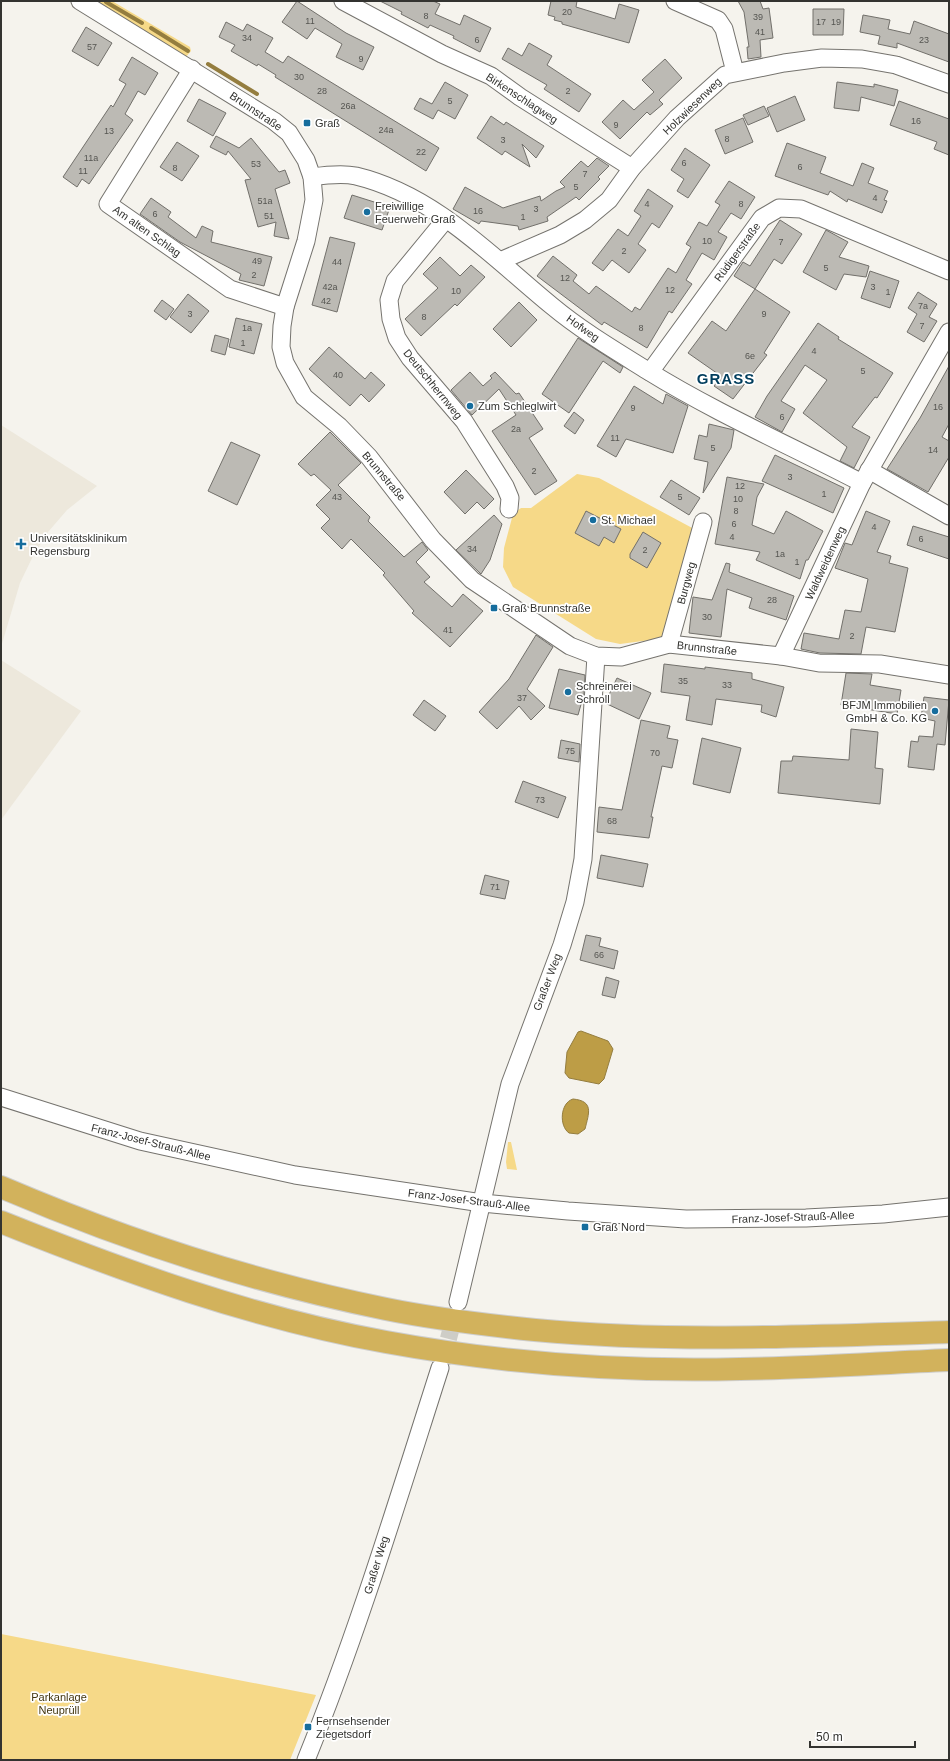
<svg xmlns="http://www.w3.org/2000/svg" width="950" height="1761" font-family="Helvetica,sans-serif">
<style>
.built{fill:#ede8dc}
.green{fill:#f6d988}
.water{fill:#bd9d46;stroke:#947d3f}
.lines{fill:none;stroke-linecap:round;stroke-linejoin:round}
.stream{stroke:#947d3f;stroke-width:4}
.building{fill:#bcbab4;stroke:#72706b}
.minor-tunnel{stroke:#cecdc7;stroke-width:17;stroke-dasharray:17 8;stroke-linecap:butt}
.minor-casing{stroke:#75736e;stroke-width:19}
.highway-casing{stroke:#cececd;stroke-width:24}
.minor{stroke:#fff;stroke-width:17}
.highway{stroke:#d2b25c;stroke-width:22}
.poi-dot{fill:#166d9d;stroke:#fff;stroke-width:1.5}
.labels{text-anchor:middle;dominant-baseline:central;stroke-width:3.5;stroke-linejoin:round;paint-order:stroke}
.number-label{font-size:9px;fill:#555551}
.street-label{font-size:11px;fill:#333330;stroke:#fff}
.poi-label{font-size:11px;fill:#333330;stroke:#fff;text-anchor:start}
.park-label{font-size:11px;fill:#433610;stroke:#fff}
.district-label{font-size:15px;font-weight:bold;letter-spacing:1px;fill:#003d5d;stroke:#fff}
</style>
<rect width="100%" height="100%" fill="#f5f3ed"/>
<g class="built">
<path d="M1,425L97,486L67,510L48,532L33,556L20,583L1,647Z"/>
<path d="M1,660L81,711L1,820Z"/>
</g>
<g class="green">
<path d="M91,1H112L190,47L191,51L185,58Z"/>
<path d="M577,474L599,478L696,530L665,638L620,644L596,639L513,587L503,567L504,548L513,514L521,508H531Z"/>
<path d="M508,1142H511L517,1170L507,1169L506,1162Z"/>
<path d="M1,1635V1634L316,1695L290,1760H1Z"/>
</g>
<g class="water">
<path d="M581,1031L608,1041L613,1049L604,1079L599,1084L569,1078L565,1073L567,1052L578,1032Z"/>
<path d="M573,1099C594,1101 589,1113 585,1129L578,1134L569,1133C559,1126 560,1103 573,1099Z"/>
</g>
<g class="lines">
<g class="stream">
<path d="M106,2L142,23"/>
<path d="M151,28L188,51"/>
<path d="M208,64L257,94"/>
</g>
</g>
<g class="building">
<path d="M297,1L346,33L374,47L363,70L336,57L342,44L315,28L307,39L282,22Z"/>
<path d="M380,1H433L440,4L435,14L460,25L464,15L491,28L480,52L453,38L454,36L430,25L428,28L401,14L402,12Z"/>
<path d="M551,1H577L576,7L615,19L619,4L639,10L629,43L562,24V22L554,20L555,17L548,15Z"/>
<path d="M738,1H760L763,9L769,8L773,38L760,40L761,57L748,59L747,47H749L744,12Z"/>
<path d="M813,9H844L843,35H813Z"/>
<path d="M863,15L890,20L888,29L910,34L914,21L949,34V62L897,43V48L878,44L880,36L860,32Z"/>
<path d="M226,22L243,31L247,24L273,38L265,52L283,63L288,56L439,148L426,171L275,77L276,75L258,64L257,66L231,51L235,45L219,37Z"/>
<path d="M86,27L112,43L98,66L72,51Z"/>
<path d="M529,43L552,56L547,65L591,94L579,112L544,89L547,85L502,59L508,48L522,56Z"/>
<path d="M132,57L158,73L145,95L138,91L125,114L133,120L89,184L82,179L77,187L63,177L111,105L113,107L126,84L119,80Z"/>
<path d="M665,59L682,78L659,100L663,104L650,115L647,112L620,139L602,122L623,100L634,110L654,92L642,80Z"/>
<path d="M445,82L468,95L455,119L438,110L433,119L414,109L420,98L432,104Z"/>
<path d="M837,82L874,87V84L898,90L894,106L861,97L859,111L834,108Z"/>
<path d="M795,96L805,120L777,132L767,108Z"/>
<path d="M199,99L226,113L213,136L187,121Z"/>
<path d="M899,101L949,119V155L934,149L937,142L890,125Z"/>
<path d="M764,106L769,116L748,125L743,115Z"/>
<path d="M491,116L504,125L506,122L544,146L536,158L522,144L530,167L505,151L502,155L477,138Z"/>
<path d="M743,118L753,142L725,154L715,130Z"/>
<path d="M216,136L239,148L251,138L279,172L285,170L290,183L275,189L289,239L274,236L276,222L258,227L245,180L251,179L228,151L226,155L210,147Z"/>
<path d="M177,142L199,156L182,181L160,167Z"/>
<path d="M787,143L826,157L820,173L853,186L862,163L874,168L868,183L888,191L884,200L887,201L882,213L848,199L847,202L830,191L828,195L775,176Z"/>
<path d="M685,148L710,165L688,198L677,191L684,179L671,170Z"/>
<path d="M597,158L609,166L598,177L600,179L579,200L576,197L547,217L548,221L519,230L518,226L481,221L479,224L453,209L465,187L503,208L540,196L541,201L556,191L565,187L560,182L581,161L588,167Z"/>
<path d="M729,181L755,197L741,219L731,213L718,232L727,237L714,260L702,253L686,280L692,284L672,313L669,311L647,348L604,322L602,325L537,276L553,256L577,275L573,281L589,294L596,286L632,312L635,307L640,310L668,268L676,273L691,247L686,244L699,222L707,226L720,205L715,202Z"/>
<path d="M648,189L673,206L659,228L652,223L638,244L646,250L629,273L612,260L603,271L592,263L618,229L628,236L641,216L634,211Z"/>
<path d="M352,195L390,207L382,230L344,218Z"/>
<path d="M151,198L171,212L168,217L196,238L202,226L213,231L211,242L272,257L264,286L239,280L241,274L180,242L140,214Z"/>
<path d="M780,220L802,234L782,264L774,259L755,289L734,276L743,262L750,266Z"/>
<path d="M826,230L848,242L839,257L869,266L866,277L844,274L836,290L803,272Z"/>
<path d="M330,237L355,243L337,312L312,305Z"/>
<path d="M440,257L460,276L471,265L485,277L457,306L455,304L421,336L405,319L438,288L423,274Z"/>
<path d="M870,271L899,281L890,308L861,298Z"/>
<path d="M755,289L790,312L764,353L767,355L733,399L714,386L721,376L688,353L712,321L726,331Z"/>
<path d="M918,292L937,304L929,317L937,321L924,342L907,332L917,314L908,308Z"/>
<path d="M188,294L209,311L191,333L170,317Z"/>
<path d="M162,300L174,309L166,320L154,311Z"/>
<path d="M519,302L537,320L511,347L493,329Z"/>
<path d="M236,318L262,324L254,354L229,347Z"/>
<path d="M818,323L839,337L838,339L893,373L877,398L875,397L852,427L870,437L854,468L840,461L847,447L803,413L827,380L805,365L781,401L795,409L782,432L755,417L767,396Z"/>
<path d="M215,335L229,339L225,355L211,351Z"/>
<path d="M578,338L623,367L620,373L603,361L569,413L542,394Z"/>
<path d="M329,347L365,379L371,372L385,385L369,402L361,394L350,406L309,369Z"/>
<path d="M949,366V424L942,437L949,441V457L928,492L887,469L920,418Z"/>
<path d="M470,372L483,386L492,378L490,376L495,372L516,394L519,393L543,429L529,438L557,481L535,495L492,431L516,415L499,389L472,415L451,390Z"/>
<path d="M634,386L663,404L666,394L688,406L673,453L626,439L616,457L597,446Z"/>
<path d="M574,412L584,420L575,434L564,426Z"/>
<path d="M709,424L734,430L731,448L703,493L708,462L694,459L699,435L707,437Z"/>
<path d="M330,432L361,463L338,485L370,517L368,521L404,557L422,542L428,550L416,562L430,577L424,582L452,607L463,594L483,611L450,647L412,613L414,611L383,575L385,573L351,539L342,549L321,528L330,519L316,505L331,490L314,474L311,476L298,464Z"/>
<path d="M231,442L260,455L237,505L208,491Z"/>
<path d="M775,455L844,488L833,513L762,481Z"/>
<path d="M466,470L494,499L484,509L477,502L465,514L444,492Z"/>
<path d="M727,477L764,484L757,497L752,525L774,534L786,511L823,531L808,560H806L800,579L756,560L760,552L715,544Z"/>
<path d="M671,480L700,498L689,515L660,497Z"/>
<path d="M586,511L621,529L614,543L604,537L599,546L575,533Z"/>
<path d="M866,511L890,521L877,552L891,556L889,563L908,568L895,632L866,627L861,654L820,653L801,649L804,633L839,639L845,610L861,612L868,579L835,568L845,543L852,545Z"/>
<path d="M494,515L502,524L490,560L481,574L456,550Z"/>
<path d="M913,526L949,537V559L907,545Z"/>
<path d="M643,532L661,543L647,568L630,558V554Z"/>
<path d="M726,563L730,564L729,572L794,596L786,620L749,608L752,598L727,589L721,637L689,633L693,597L712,600Z"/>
<path d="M536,635L553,647L527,689L545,706L531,720L519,706L497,729L479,712L509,679Z"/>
<path d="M664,664L705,669V667L752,673V679L784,687L776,717L761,712L762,705L716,699L712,725L686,720L690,696L661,692Z"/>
<path d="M559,669L585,675L584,694L578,715L549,708Z"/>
<path d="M846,673L872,674L870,685L901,690L897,714L841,705Z"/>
<path d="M617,678L651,693L639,719L605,703Z"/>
<path d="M924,697L949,700L945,745L937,744L934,770L908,767L911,741L918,742L919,736L933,737L935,721L921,718Z"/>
<path d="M424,700L446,716L435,731L413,715Z"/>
<path d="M641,720L670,726L667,738L678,740L672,768L662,766L651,817H653L649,838L597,832L599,807L622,810Z"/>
<path d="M851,729L878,732L875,768L883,769L880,804L778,793L781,761H792L793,756L849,760Z"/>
<path d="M702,738L741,748L730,793L693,784Z"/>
<path d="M561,740L580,744L579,762L558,758Z"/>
<path d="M523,781L566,797L558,818L515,802Z"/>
<path d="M601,855L648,864L643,887L597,878Z"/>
<path d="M485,875L509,881L505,899L480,894Z"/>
<path d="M586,935L601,938L599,946L618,951L614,969L580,960Z"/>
<path d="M606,977L619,981L615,998L602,995Z"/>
</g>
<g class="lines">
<path class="minor-tunnel" d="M442,1363L456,1310"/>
<g class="minor-casing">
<g id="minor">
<path d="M80,1L274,121L289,133L306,160L312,177L314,200L306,241L285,307L282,326L281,347L285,363L304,397L339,426L369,457L433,540L472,580L570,646L596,656L621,657L669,644L781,656L819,663L880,664L949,675"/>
<path d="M343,1L442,54L491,76L520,97L632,168"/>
<path d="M675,1L718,20L724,29L735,72"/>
<path d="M192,69L108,204L230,289L285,307"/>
<path d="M312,177C326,175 342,173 356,176C435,195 492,257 552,306C582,331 616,351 648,371C716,413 791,446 862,483"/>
<path d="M446,219L395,281L389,300L391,319L397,338L410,358L464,421L505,486L510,498L509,509"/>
<path d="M500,261L560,235L585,220L609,200L632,168L677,118L725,75L784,63L822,58L862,59L896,65L949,84"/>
<path d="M650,372L762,218L779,208L801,209L949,271"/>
<path d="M869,470L949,516"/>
<path d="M669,644L703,522"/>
<path d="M781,656L862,483L949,332"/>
<path d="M1,1097L140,1141L295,1175L482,1203L568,1211L686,1219L806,1218L883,1214L949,1207"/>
<path d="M458,1302L510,1084L562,945L575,902L583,859L596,656"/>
<path d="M306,1760C358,1632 398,1499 440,1368"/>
</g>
</g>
<g class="highway-casing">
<g id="highway">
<path d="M1,1187C125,1240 253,1282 386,1309C435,1319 486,1325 535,1330C673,1343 811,1336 949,1332"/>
<path d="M1,1222C126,1272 253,1318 386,1342C501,1363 623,1372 740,1369C810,1368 879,1363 949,1360"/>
</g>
</g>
<use href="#minor" class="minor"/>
<use href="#highway" class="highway"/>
</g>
<g class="poi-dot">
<rect x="303" y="119" width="8" height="8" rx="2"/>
<circle cx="367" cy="212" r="4"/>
<circle cx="470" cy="406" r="4"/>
<circle cx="593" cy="520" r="4"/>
<path d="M19 538h4v4h4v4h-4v4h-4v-4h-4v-4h4z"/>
<rect x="490" y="604" width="8" height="8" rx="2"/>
<circle cx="568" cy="692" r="4"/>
<circle cx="935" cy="711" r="4"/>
<rect x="581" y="1223" width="8" height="8" rx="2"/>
<rect x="304" y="1723" width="8" height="8" rx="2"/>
</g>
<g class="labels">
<g class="number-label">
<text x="567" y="12">20</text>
<text x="426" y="16">8</text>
<text x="758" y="17">39</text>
<text x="310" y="21">11</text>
<text x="821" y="22">17</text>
<text x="836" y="22">19</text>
<text x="760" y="32">41</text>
<text x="247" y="38">34</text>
<text x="477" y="40">6</text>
<text x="924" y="40">23</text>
<text x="92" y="47">57</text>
<text x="361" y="59">9</text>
<text x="299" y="77">30</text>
<text x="322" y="91">28</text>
<text x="568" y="91">2</text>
<text x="450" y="101">5</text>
<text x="348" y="106">26a</text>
<text x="916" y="121">16</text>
<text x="616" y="125">9</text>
<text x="386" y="130">24a</text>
<text x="109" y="131">13</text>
<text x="727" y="139">8</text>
<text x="503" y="140">3</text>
<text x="421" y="152">22</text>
<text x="91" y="158">11a</text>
<text x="684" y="163">6</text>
<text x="256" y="164">53</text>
<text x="800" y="167">6</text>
<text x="175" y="168">8</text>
<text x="83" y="171">11</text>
<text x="585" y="174">7</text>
<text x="576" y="187">5</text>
<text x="875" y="198">4</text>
<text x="265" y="201">51a</text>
<text x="647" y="204">4</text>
<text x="741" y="204">8</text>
<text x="536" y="209">3</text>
<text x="478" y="211">16</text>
<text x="155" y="214">6</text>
<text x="269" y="216">51</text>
<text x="523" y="217">1</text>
<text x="707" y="241">10</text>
<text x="781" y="242">7</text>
<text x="624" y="251">2</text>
<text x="257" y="261">49</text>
<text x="337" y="262">44</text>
<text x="826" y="268">5</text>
<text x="254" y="275">2</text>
<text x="565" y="278">12</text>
<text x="330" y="287">42a</text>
<text x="873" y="287">3</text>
<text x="670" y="290">12</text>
<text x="456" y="291">10</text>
<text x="888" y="292">1</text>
<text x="326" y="301">42</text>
<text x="923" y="306">7a</text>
<text x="190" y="314">3</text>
<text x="764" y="314">9</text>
<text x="424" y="317">8</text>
<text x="922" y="326">7</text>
<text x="247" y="328">1a</text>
<text x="641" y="328">8</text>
<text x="243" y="343">1</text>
<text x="814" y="351">4</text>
<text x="750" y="356">6e</text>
<text x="863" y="371">5</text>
<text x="338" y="375">40</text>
<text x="938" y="407">16</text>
<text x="633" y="408">9</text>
<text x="782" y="417">6</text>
<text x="516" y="429">2a</text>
<text x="615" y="438">11</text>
<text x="713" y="448">5</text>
<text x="933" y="450">14</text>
<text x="534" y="471">2</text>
<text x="790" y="477">3</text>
<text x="740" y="486">12</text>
<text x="824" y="494">1</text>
<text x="337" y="497">43</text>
<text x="680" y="497">5</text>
<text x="738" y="499">10</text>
<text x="736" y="511">8</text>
<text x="734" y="524">6</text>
<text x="874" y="527">4</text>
<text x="732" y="537">4</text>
<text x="921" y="539">6</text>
<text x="472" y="549">34</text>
<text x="645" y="550">2</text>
<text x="780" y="554">1a</text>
<text x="797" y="562">1</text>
<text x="772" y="600">28</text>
<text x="707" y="617">30</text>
<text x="448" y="630">41</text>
<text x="852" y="636">2</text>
<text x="683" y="681">35</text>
<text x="727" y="685">33</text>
<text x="522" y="698">37</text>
<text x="570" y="751">75</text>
<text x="655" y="753">70</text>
<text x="540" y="800">73</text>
<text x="612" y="821">68</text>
<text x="495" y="887">71</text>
<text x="599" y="955">66</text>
</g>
<g class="street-label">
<text transform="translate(522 98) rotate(33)">Birkenschlagweg</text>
<text transform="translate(692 106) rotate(-44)">Holzwiesenweg</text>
<text transform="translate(256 111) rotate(34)">Brunnstraße</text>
<text transform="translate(147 231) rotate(35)">Am alten Schlag</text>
<text transform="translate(737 252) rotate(-54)">Rüdigerstraße</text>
<text transform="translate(583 328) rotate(35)">Hofweg</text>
<text transform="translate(433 384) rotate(51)">Deutschherrnweg</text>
<text transform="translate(384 476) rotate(50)">Brunnstraße</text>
<text transform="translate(825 563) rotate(-65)">Waldweidenweg</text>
<text transform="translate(686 583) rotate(-75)">Burgweg</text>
<text transform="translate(707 648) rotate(6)">Brunnstraße</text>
<text transform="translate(547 982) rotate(-69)">Graßer Weg</text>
<text transform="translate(151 1142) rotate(14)">Franz-Josef-Strauß-Allee</text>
<text transform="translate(469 1200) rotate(7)">Franz-Josef-Strauß-Allee</text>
<text transform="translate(793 1217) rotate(-2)">Franz-Josef-Strauß-Allee</text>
<text transform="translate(376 1565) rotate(-73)">Graßer Weg</text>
</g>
<g class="poi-label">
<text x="315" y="123">Graß</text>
<text x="375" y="206">Freiwillige<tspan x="375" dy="13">Feuerwehr Graß</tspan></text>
<text x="478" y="406">Zum Schleglwirt</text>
<text x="601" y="520">St. Michael</text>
<text x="30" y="538">Universitätsklinikum<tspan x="30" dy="13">Regensburg</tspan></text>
<text x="502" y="608">Graß Brunnstraße</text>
<text x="576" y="686">Schreinerei<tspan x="576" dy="13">Schroll</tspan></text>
<text x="927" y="705" text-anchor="end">BFJM Immobilien<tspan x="927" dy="13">GmbH &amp; Co. KG</tspan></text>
<text x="593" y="1227">Graß Nord</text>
<text x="316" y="1721">Fernsehsender<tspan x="316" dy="13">Ziegetsdorf</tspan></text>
</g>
<g class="park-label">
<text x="59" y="1697">Parkanlage<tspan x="59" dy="13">Neuprüll</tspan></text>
</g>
<g class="district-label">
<text x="726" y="378">GRASS</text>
</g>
</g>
<rect width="950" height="1761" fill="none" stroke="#333330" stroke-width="4"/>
<path d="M810 1741v6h105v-6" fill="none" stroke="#333330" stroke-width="2"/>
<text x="816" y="1741" font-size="12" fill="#333330" stroke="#ffffff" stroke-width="3" paint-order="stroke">50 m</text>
</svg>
